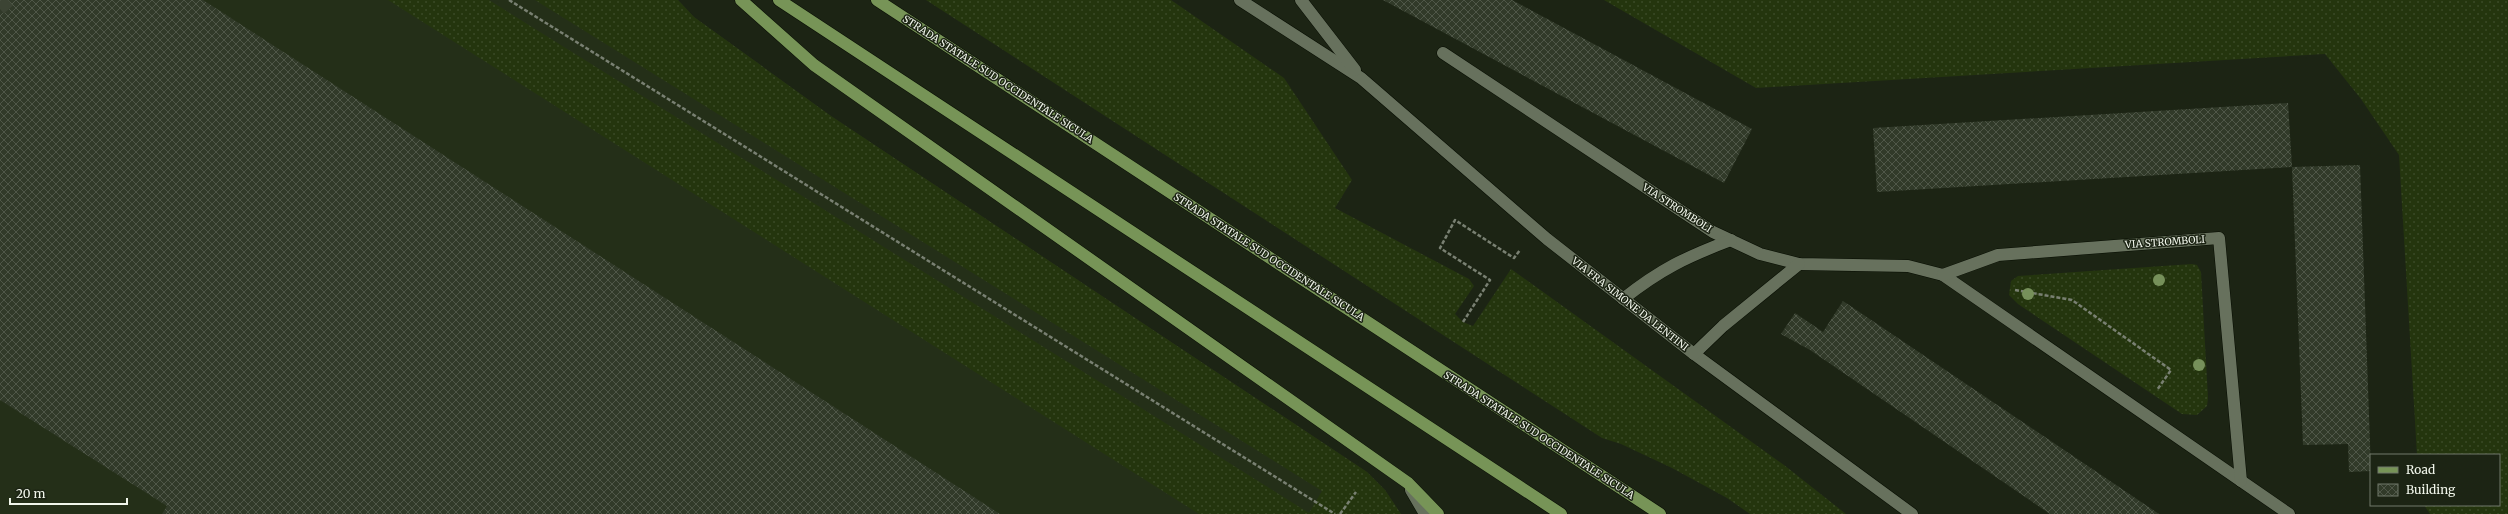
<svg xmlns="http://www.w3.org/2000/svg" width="2508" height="514" font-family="Merriweather,serif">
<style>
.built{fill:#242f18}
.grass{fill:url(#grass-dots)}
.building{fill:url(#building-cross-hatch)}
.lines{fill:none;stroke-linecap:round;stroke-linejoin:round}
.minor-tunnel{stroke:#3c4434;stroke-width:12;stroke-dasharray:12 6;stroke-linecap:butt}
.minor-casing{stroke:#070d02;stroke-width:13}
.major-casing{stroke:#070d02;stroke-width:13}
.path{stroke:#798072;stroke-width:2.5;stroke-dasharray:4 2;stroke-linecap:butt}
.minor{stroke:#67715d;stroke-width:12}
.major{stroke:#779457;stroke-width:12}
.tree{fill:#76905a}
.labels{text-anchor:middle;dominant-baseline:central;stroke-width:3;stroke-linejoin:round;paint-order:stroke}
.street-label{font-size:10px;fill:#f1f6eb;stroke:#1c2414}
</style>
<defs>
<pattern id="grass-dots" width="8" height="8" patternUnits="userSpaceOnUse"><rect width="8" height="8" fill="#24350e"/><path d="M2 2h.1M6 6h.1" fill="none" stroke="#3a4926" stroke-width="1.8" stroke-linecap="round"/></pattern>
<pattern id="building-cross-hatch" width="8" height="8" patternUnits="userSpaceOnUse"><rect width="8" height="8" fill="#313a29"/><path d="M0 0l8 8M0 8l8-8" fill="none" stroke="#4f5748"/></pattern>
</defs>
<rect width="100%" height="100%" fill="#1c2414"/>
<path class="built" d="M0,0H678L694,17L831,116L1367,472L1385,490L1401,514H0Z"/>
<g class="grass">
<path d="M388,0H489L1309,513L1322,491L535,0H678L694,17L831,116L1367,472L1385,490L1401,514H1199Z"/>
<path d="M926,0H1171L1284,78L1352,180L1335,208L1469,279L1474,286L1455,314L1463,322L1473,326L1511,269L1784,465L1846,514H1750L1727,498L1672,468L1621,444L1602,438Z"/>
<path d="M1604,0H2508V514H2430L2424,505H2499V455H2417L2399,155L2361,99L2325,54L1756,88Z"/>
<path d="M2192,264L2197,265L2201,272L2208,398L2207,406L2197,415L2182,414L2018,304L2009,295L2011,281L2018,276Z"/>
</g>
<g class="building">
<path d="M0,0H203L1000,514H162L167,506L0,400Z"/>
<path d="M1383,0H1512L1752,129L1724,183Z"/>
<path d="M2288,103L2292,167L1877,192L1873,128Z"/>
<path d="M2360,165L2371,471L2349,472L2348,444L2303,445L2292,167Z"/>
<path d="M1843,301L2076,458L2159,514H2050L1810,350L1781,334L1795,313L1823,332Z"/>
</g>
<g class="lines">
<path class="minor-tunnel" d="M0,9L10,0"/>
<g class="minor-casing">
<g id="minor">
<path d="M1240,0L1361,78L1547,239L1694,354L1912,514"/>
<path d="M1301,0L1355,70"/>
<path d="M1443,53L1713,232L1760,254L1799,264L1908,266L1943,275L2289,514"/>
<path d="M1943,275L1998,255L2219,238L2241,481"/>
<path d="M1623,299C1661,269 1686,257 1731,240"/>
<path d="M1694,354L1723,326L1799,264"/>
<path d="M1411,490L1425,514"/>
</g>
</g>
<g class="major-casing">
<g id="major">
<path d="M741,0L814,65L1408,483L1438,514"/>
<path d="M779,0L1561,514"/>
<path d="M877,0L1660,514"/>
</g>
</g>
<g class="path">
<path d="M509,0L1335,514"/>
<path d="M2015,290L2072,300L2171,370L2157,390"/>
<path d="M1463,322L1490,280L1440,248L1455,220L1514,258L1520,250"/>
<path d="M1340,514L1356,492"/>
</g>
<use href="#minor" class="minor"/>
<use href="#major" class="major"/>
</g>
<g class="tree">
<circle cx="2159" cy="280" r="6"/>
<circle cx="2028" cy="294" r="6"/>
<circle cx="2199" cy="365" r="6"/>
</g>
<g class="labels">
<g class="street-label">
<text transform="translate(998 79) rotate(33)">STRADA STATALE SUD OCCIDENTALE SICULA</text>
<text transform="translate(1677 208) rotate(33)">VIA STROMBOLI</text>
<text transform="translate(2165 242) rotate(-4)">VIA STROMBOLI</text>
<text transform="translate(1269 257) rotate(33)">STRADA STATALE SUD OCCIDENTALE SICULA</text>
<text transform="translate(1630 304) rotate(38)">VIA FRA SIMONE DA LENTINI</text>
<text transform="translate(1539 435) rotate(33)">STRADA STATALE SUD OCCIDENTALE SICULA</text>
</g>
</g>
<rect x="2370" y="454" width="130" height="52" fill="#1c2414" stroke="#71786a"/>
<rect x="2378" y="467" width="20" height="6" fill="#779457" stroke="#71786a"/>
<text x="2406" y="474" font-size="12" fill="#f1f6eb">Road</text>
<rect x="2378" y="484" width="20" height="12" fill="url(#building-cross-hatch)" stroke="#71786a"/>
<text x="2406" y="494" font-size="12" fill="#f1f6eb">Building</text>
<path d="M10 498v6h117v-6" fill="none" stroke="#f1f6eb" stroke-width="2"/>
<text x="16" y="498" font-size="12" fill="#f1f6eb" stroke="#1c2414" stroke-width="3" paint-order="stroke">20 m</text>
</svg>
